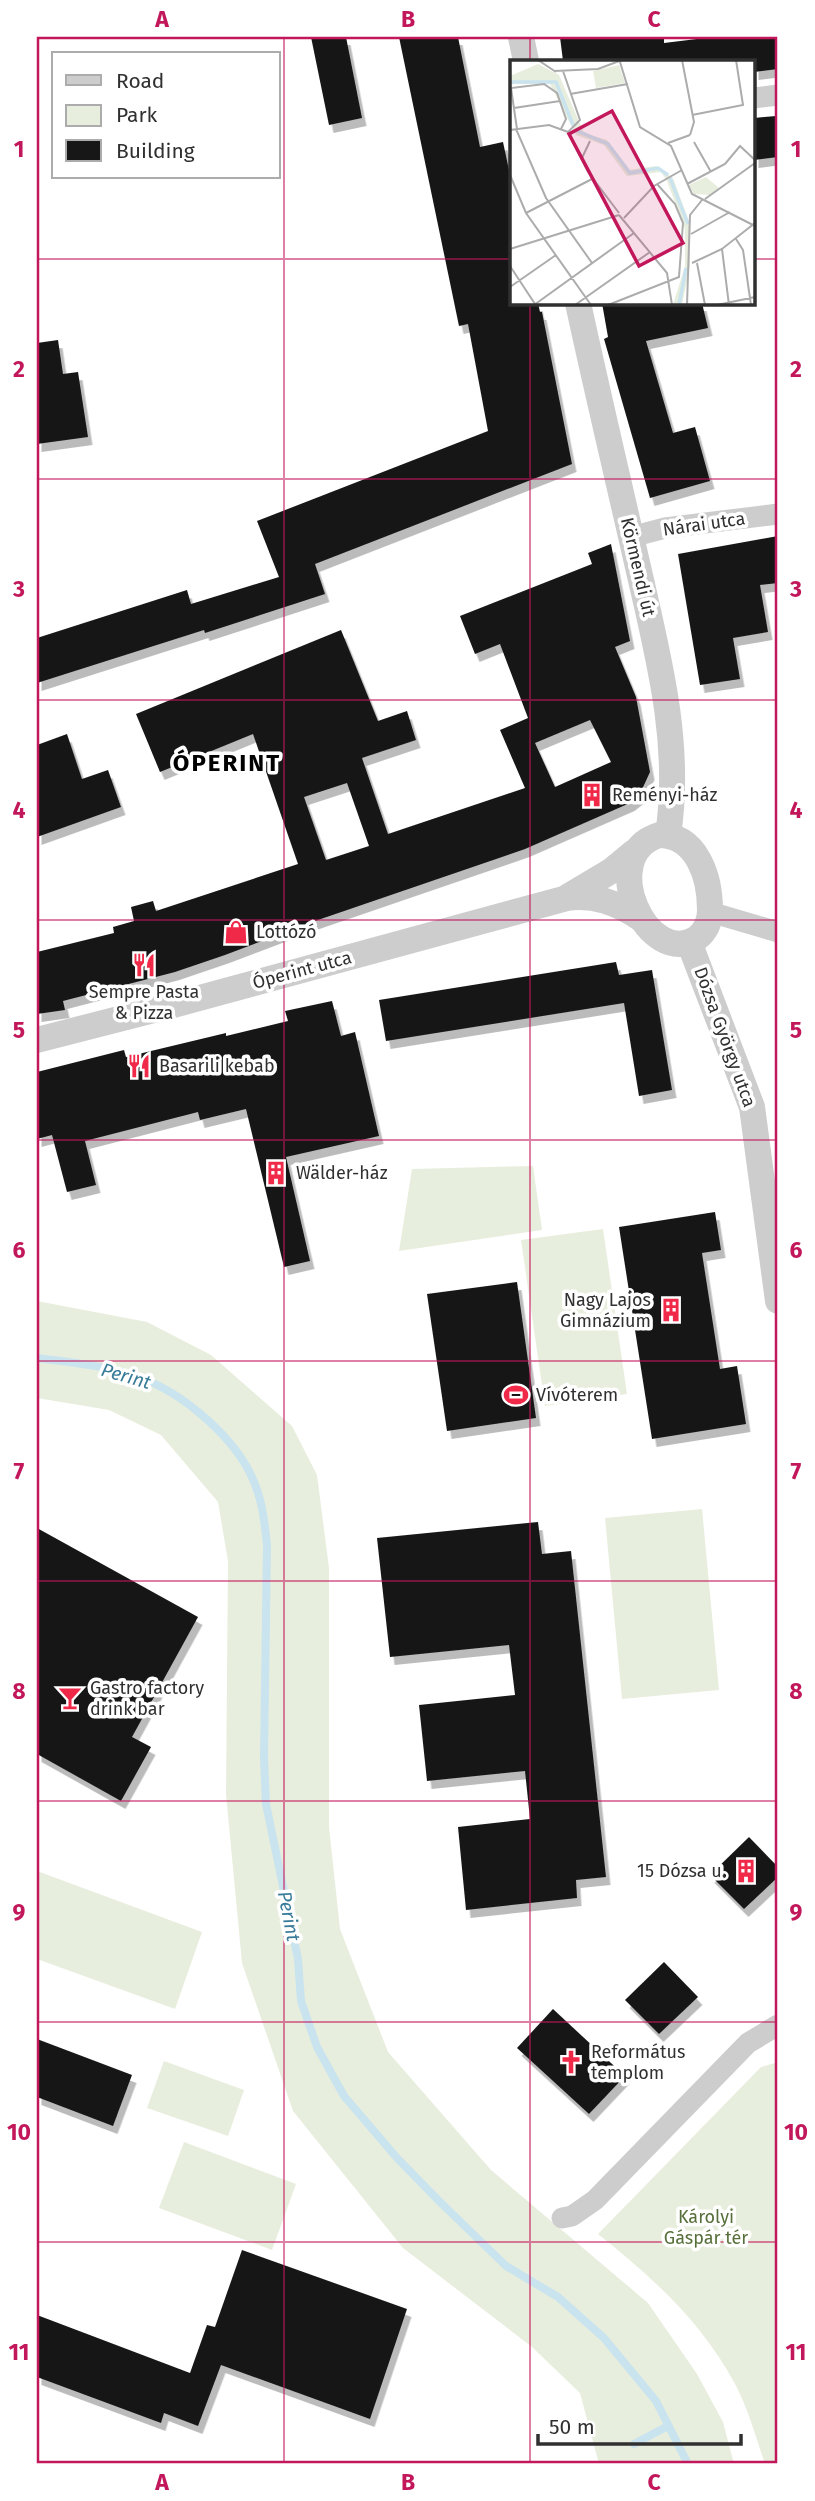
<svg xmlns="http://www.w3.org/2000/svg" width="815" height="2501" font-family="'Fira Sans',sans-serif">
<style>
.green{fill:#e8eedd}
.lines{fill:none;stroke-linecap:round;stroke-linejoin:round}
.stream{stroke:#c9e3ef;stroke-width:8}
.building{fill:#171717;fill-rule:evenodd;filter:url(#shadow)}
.minor{stroke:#cdcdcd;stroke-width:21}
.tertiary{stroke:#cdcdcd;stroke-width:26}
.grid{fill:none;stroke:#c2185b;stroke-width:2;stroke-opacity:0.55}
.labels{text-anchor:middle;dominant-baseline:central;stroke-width:7;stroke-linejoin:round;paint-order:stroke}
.street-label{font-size:18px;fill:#303030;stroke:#fff}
.poi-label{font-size:18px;fill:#303030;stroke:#fff;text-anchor:start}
.park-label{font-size:18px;fill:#576f3a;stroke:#fff}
.water-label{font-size:19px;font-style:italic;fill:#387b99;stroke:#fff}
.district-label{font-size:24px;font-weight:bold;letter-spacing:2px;fill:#000;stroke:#fff}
.inset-river{fill:none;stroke:#c9e3ef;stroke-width:3.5}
.inset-road{fill:none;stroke:#acacac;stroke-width:2}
.view{fill:#c2185b;fill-opacity:0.15;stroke:#c2185b;stroke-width:3.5}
.inset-edge{fill:none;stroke:#303030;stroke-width:3.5}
.neatline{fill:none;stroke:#c2185b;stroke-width:2.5}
.grid-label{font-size:23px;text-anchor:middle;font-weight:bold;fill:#c2185b}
</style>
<defs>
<filter id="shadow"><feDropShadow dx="4.5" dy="8" stdDeviation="0" flood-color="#0004"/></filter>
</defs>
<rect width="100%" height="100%" fill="#fff"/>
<g class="green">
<path d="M533,1166L542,1230L399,1251L412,1169Z"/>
<path d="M603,1229L627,1394L545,1406L521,1240Z"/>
<path d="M37,1301L147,1322L211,1355L292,1426L317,1475L329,1568V1827L340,1929L388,2052L491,2170L648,2303L697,2374L723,2422L734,2464H599L580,2393L532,2347L403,2248L293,2111L242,1963L226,1794L228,1561L218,1502L161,1435L109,1410L37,1398Z"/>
<path d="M702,1509L719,1690L622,1699L605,1518Z"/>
<path d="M37,1871L202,1932L175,2009L37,1959Z"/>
<path d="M164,2061L244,2090L228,2136L147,2108Z"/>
<path d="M778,2062V2461L774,2464H765C756,2438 748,2408 735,2384C702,2322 652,2277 598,2234L761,2067Z"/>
<path d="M184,2142L296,2184L272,2250L159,2208Z"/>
</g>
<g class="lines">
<g class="stream">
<path d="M37,1358C68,1362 101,1365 132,1375C182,1390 243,1442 258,1493C264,1510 265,1528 267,1546L264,1758L266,1804L298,1959L301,2001L317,2047L344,2096L397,2158L439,2201L506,2266L558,2297L604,2338L656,2401L688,2464"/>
<path d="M634,2444L668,2426"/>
</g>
</g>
<g class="building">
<path d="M311,37H346L362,118L329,125Z"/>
<path d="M399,37H458L480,147L503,142L512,184V303H538L540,312H542L572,464L315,564L325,594L205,633L204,630L37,683V638L187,590L191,604L279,577L257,521L488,431L468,324L459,326Z"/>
<path d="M560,37H664V43L713,37H778V69L754,72V61H563Z"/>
<path d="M776,116L778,157L754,160V118Z"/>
<path d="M602,303H702L708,328L646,341L673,433L695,427L710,481L650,498L604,339L608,337Z"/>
<path d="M58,340L63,374L78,372L88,437L37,444V343Z"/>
<path d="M778,536V583L760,585L768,632L733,638L740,679L700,685L678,554Z"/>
<path d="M611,544L630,641L615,647L636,697L650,772L639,796L630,803L525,849L315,921L225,955L175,972L63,1001L65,1010L37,1014V952L114,933L113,927L134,921L131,907L153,901L156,911L298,864L253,734L160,772L136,714L341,630L378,721L407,711L416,740L362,758L388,834L525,788L500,730L528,718L500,644L475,654L460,616L592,564L588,553ZM590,720L611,762L555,787L535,743ZM347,783L369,846L326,860L304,797Z"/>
<path d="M67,734L82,779L108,770L121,807L37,837V745Z"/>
<path d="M616,962L619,975L652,970L672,1090L639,1096L624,1003L386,1041L379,1000Z"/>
<path d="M332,1001L341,1036L355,1032L379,1136L286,1157L310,1261L284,1267L246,1109L200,1120L198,1112L85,1141L96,1185L67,1192L52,1135L37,1139V1072L124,1050L126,1057L226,1033V1036L288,1021L285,1011Z"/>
<path d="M715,1212L721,1250L702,1253L720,1369L737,1366L746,1424L652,1439L619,1227Z"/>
<path d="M517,1282L536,1418L447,1431L427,1294Z"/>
<path d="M538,1522L542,1554L571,1551L606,1877L576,1880L577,1898L466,1910L458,1827L530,1819L525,1771L427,1781L419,1705L515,1695L509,1645L390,1657L377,1538Z"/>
<path d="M37,1528L198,1617L132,1737L151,1747L121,1801L37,1754Z"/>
<path d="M749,1837L778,1867V1877L744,1909L710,1875Z"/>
<path d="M664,1962L698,1997L659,2034L625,2000Z"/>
<path d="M553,2009L625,2076L589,2114L517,2048Z"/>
<path d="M37,2039L132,2075L113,2126L37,2097Z"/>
<path d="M242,2250L407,2309L370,2419L221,2365L198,2426L164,2413L161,2423L37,2377V2315L190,2373L207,2325L215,2327Z"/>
</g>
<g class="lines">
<g class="minor">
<path d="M754,98L778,95"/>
<path d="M631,537L665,528L778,514"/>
<path d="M710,912L778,932"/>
<path d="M562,2218L572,2216L595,2200L748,2043L778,2025"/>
</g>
<g class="tertiary">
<path d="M521,37L526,61"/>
<path d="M578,303C597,391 618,479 638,567C658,655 682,744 668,835"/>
<path d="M659,835C697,835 710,877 710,910C710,921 706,931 697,938C649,971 594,856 659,835Z"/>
<path d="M569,896L611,871L634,852"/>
<path d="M689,942L752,1107L778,1301"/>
<path d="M37,1040L181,1003L567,898C594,894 617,903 640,918"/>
</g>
</g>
<path class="grid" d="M284,37V2464M530,37V61M37,259H512M754,259H778M530,303V2464M37,479H778M37,700H778M37,920H778M37,1140H778M37,1361H778M37,1581H778M37,1801H778M37,2022H778M37,2242H778"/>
<defs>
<g id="building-bare" transform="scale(1.89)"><path d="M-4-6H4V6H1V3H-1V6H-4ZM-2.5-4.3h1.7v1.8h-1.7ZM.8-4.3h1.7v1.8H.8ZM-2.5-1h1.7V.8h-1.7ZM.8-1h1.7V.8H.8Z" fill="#f12948" stroke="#fff" stroke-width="2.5" paint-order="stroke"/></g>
<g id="shop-bare" transform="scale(1.89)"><path d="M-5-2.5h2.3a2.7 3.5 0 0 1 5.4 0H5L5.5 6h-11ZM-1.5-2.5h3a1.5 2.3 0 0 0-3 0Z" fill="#f12948" stroke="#fff" stroke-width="2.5" paint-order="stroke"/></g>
<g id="restaurant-bare" transform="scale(1.89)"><path d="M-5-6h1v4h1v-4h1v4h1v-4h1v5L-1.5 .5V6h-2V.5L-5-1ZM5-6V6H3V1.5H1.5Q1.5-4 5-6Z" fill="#f12948" stroke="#fff" stroke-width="2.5" paint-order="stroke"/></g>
<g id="stadium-bare" transform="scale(1.89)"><path d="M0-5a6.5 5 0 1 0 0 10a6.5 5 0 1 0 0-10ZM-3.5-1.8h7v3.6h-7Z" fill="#f12948" stroke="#fff" stroke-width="2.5" paint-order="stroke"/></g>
<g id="bar-bare" transform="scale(1.89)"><path d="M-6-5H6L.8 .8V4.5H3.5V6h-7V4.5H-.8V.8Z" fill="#f12948" stroke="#fff" stroke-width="2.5" paint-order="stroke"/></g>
<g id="church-bare" transform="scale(1.89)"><path d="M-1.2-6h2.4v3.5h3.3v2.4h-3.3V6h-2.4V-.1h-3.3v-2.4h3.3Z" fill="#f12948" stroke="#fff" stroke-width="2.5" paint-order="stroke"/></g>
</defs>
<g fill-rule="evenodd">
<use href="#building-bare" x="592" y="795"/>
<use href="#shop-bare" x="236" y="932"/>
<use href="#restaurant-bare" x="144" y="965"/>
<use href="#restaurant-bare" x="139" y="1066"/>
<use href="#building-bare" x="276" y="1173"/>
<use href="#building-bare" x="671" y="1310"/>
<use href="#stadium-bare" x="516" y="1395"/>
<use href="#bar-bare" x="70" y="1698"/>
<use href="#building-bare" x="746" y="1871"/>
<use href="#church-bare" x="571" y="2062"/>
</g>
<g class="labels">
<g class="street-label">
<text transform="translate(704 524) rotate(-8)">Nárai utca</text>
<text transform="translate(638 567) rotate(77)">Körmendi út</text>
<text transform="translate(302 970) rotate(-15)">Óperint utca</text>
<text transform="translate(725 1037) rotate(70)">Dózsa György utca</text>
</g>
<g class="poi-label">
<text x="612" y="795">Reményi-ház</text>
<text x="256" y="932">Lottózó</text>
<text x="144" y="992" text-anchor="middle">Sempre Pasta<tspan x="144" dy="21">&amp; Pizza</tspan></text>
<text x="159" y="1066">Basarili kebab</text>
<text x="296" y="1173">Wälder-ház</text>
<text x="651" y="1300" text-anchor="end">Nagy Lajos<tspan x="651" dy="21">Gimnázium</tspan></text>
<text x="536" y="1395">Vívóterem</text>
<text x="90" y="1688">Gastro factory<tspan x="90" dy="21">drink bar</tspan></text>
<text x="726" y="1871" text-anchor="end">15 Dózsa u.</text>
<text x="591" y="2052">Református<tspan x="591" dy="21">templom</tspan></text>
</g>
<g class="park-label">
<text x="706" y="2217">Károlyi<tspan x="706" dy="21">Gáspár tér</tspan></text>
</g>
<g class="water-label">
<text transform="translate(126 1376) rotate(16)">Perint</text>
<text transform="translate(289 1916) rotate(79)">Perint</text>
</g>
<g class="district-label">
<text x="227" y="763">ÓPERINT</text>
</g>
</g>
<g transform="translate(510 60)">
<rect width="245" height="245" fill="#fff"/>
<path d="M28,4L49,15L74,73L97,80L119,110L146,106L163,118L180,164V206L172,245H163L175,206V169L157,121L151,112L117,116L94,85L66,75L40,24H3L0,28V16ZM109,5L115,23L86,28L83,11ZM196,117L209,128L200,135L184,134L179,125Z" fill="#e8eedd"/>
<path class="inset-river" d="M0,22H46L63,65M65,70L98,84L120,113L148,108L158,115M160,118L178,164M169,245L176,208"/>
<path class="inset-road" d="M28,0L46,12M172,0L184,62L180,75M110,2L130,67L161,86L182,134L245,166M44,11L88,9L112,0M53,11L70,60L58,72M60,34L118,24M4,48L50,41M182,55L233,45L226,0M6,69L36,138L82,203M7,69L1,28L34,24L47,33L56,59L51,69M0,70L39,65L58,72M58,72L78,112L109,153M184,82L201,112M158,83L180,75M71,100L80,81M0,115L16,153L81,245M177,124L215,104L230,86L245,100M195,139L245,103M16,153L82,119M109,155L157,213L162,245M114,158L144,126L172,110M181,174L220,152M226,179L233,190L241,245M0,189L109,155M212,189L219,245M182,203L212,189L245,163M187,203L195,245M0,206L25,244M0,227L46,195M24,245L124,173M65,245L140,192M98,245L169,217L173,163L165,144L147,124M177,245L180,155L192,140M207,245L245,237"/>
<path class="view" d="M102,51L173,183L129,206L59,74Z"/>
<rect width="245" height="245" class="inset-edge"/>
</g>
<rect width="815" height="2501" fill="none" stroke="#ffffff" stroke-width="77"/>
<rect x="52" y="52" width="228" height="126" fill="#ffffff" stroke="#acacac" stroke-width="2"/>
<rect x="66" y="75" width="35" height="10" fill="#cdcdcd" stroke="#acacac" stroke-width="2"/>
<text x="116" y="88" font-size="21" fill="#303030">Road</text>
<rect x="66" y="105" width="35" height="21" fill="#e8eedd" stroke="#acacac" stroke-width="2"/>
<text x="116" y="122" font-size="21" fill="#303030">Park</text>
<rect x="66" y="140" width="35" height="21" fill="#171717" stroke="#acacac" stroke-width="2"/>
<text x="116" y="158" font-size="21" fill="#303030">Building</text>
<path d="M538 2434v10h203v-10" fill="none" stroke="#303030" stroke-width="3.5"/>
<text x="549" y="2434" font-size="21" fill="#303030" stroke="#ffffff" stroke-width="5" paint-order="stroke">50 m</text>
<rect x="38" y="38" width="738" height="2424" class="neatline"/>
<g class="grid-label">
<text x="162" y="27">A</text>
<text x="408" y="27">B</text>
<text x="654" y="27">C</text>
<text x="19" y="157">1</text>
<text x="796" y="157">1</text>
<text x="19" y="377">2</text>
<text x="796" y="377">2</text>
<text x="19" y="597">3</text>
<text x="796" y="597">3</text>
<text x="19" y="818">4</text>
<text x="796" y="818">4</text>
<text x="19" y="1038">5</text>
<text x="796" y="1038">5</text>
<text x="19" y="1258">6</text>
<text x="796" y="1258">6</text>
<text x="19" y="1479">7</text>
<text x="796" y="1479">7</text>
<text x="19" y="1699">8</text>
<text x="796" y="1699">8</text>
<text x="19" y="1920">9</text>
<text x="796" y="1920">9</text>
<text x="19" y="2140">10</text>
<text x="796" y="2140">10</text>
<text x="19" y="2360">11</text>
<text x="796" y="2360">11</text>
<text x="162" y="2490">A</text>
<text x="408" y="2490">B</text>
<text x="654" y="2490">C</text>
</g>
</svg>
